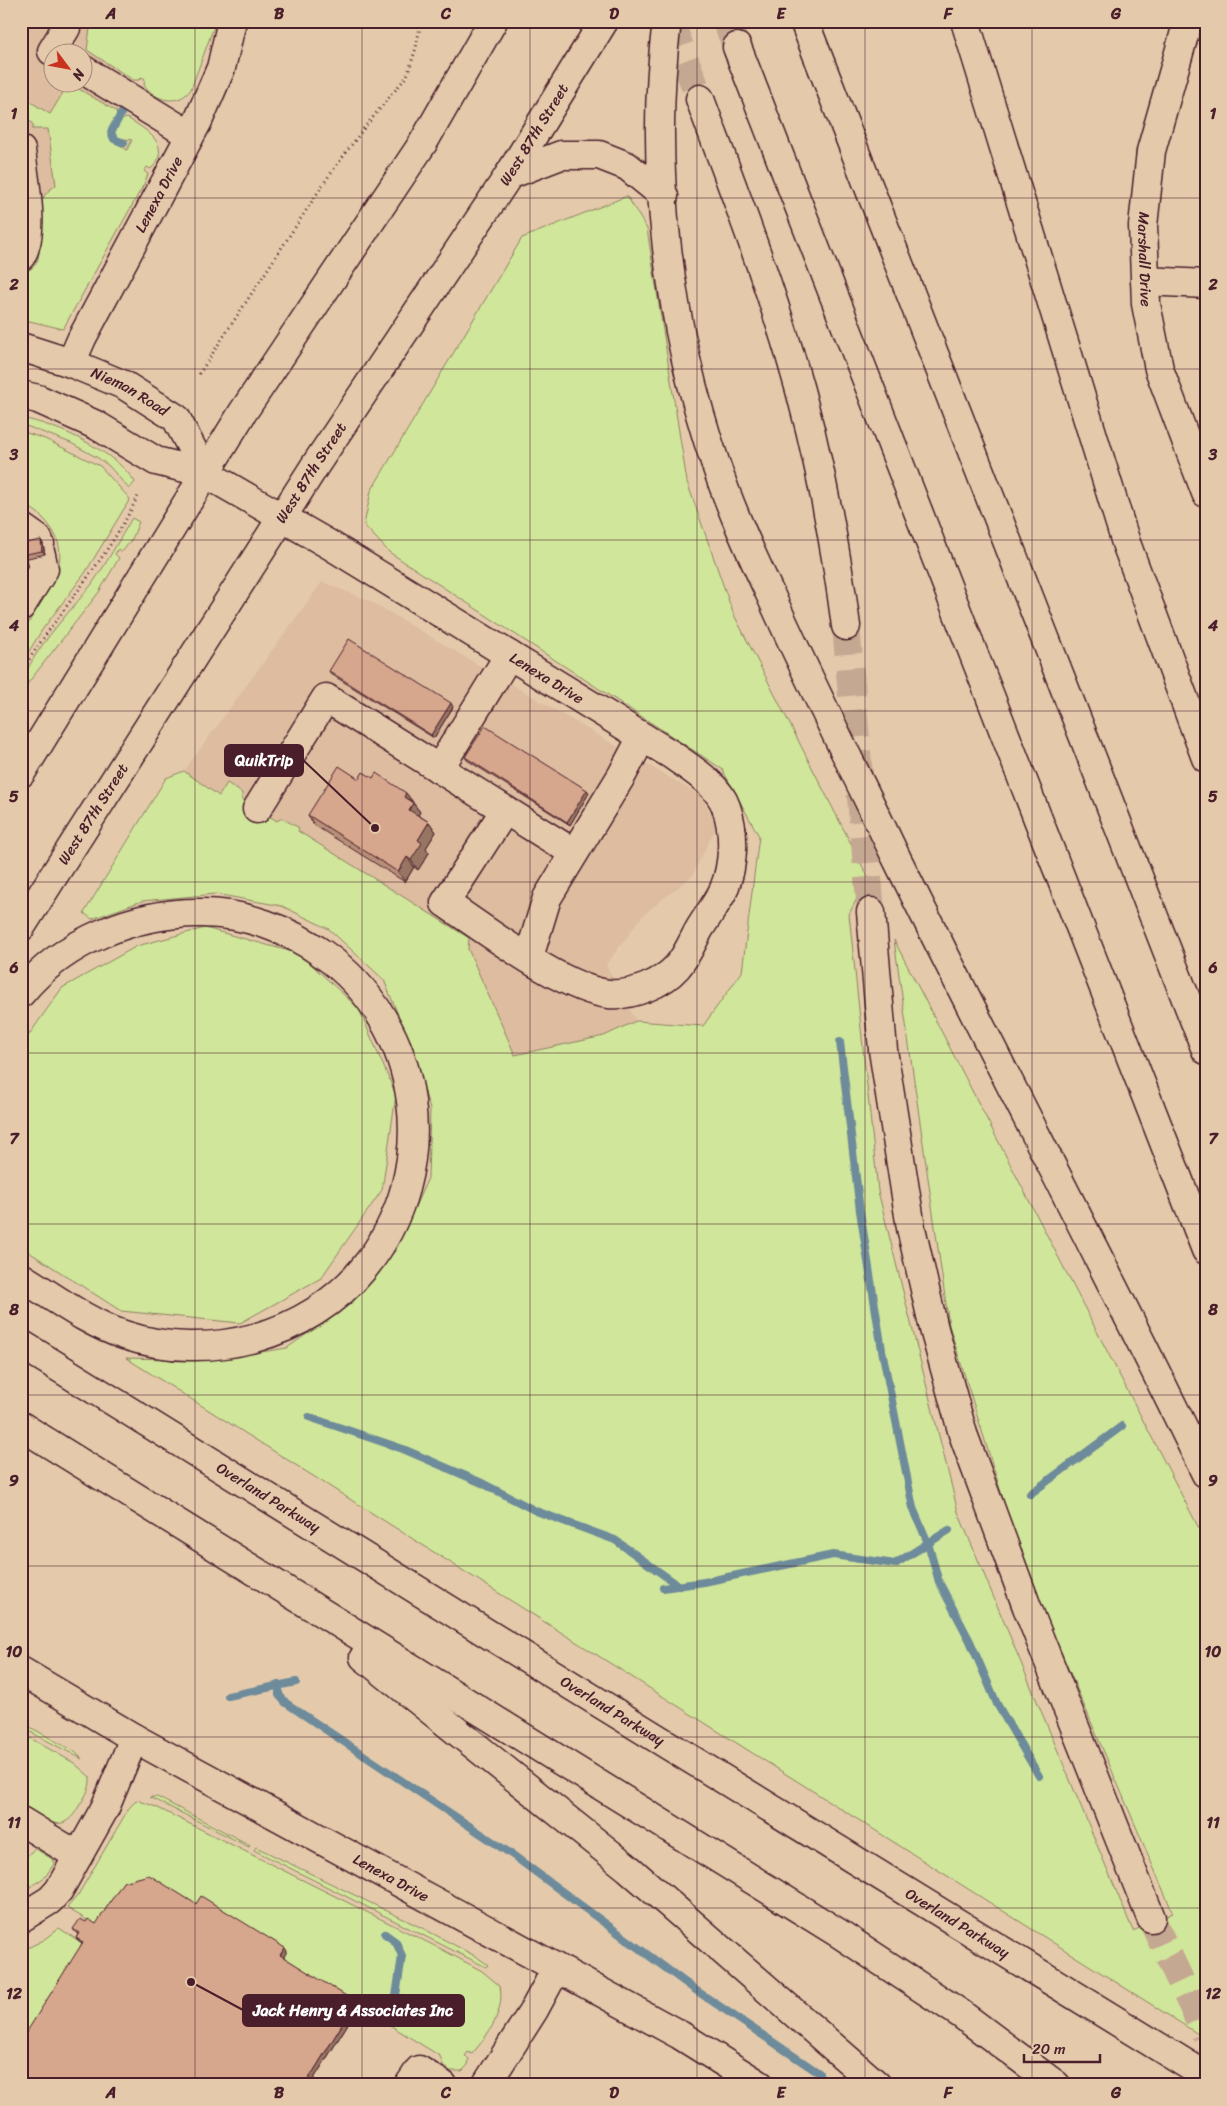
<svg xmlns="http://www.w3.org/2000/svg" width="1227" height="2106" font-family="Sriracha,sans-serif">
<style>
.built{fill:#ddbca0;fill-rule:evenodd}
.green{fill:#d0e69a;stroke:#8d8262}
.lines{fill:none;stroke-linecap:round;stroke-linejoin:round}
.stream{stroke:#6d8b9a;stroke-width:8}
.highway-tunnel{stroke:#c5a891;stroke-width:28;stroke-dasharray:28 14;stroke-linecap:butt}
.minor-casing{stroke:#4a1f2b;stroke-width:31}
.major-casing{stroke:#4a1f2b;stroke-width:31}
.highway-casing{stroke:#4a1f2b;stroke-width:31}
.path{stroke:#4a1f2b;stroke-width:3;stroke-dasharray:1 4;stroke-linecap:butt}
.minor{stroke:#e4caab;stroke-width:28}
.major{stroke:#e4caab;stroke-width:28}
.highway{stroke:#e4caab;stroke-width:28}
.wall{fill:#b88f79;stroke:#4a1f2b}
.shaded-wall{fill:#967463;stroke:#4a1f2b}
.building{fill:#d6a68d;stroke:#4a1f2b}
.grid{fill:none;stroke:#4a1f2b;stroke-width:1;stroke-opacity:0.55}
.labels{text-anchor:middle;dominant-baseline:central;stroke-width:4.5;stroke-linejoin:round;paint-order:stroke}
.street-label{font-size:15px;fill:#4a1f2b;stroke:#e4caab}
.leader{fill:none;stroke:#4a1f2b;stroke-width:2}
.callout-dot{fill:#4a1f2b;stroke:#e4caab;stroke-width:2}
.callout{fill:#4a1f2b;stroke:#4a1f2b;stroke-width:2}
.callout-label{font-size:16px;text-anchor:middle;font-weight:bold;fill:#fff}
.neatline{fill:none;stroke:#4a1f2b;stroke-width:2}
.grid-label{font-size:16px;text-anchor:middle;font-weight:bold;fill:#4a1f2b}
</style>
<rect width="100%" height="100%" fill="#e4caab"/>
<filter id="ink" filterUnits="userSpaceOnUse"><feTurbulence type="fractalNoise" baseFrequency=".02" numOctaves="2"/><feDisplacementMap in="SourceGraphic" scale="10" xChannelSelector="R" yChannelSelector="G"/><feConvolveMatrix kernelMatrix="1 2 1 2 8 2 1 2 1" color-interpolation-filters="sRGB"/></filter>
<g filter="url(#ink)">
<g class="built">
<path d="M21,21H121L76,260L21,317ZM52,52H82V82H52Z"/>
<path d="M322,582L370,601L701,796L717,825L692,876L643,915L606,965L636,1021L604,1036L515,1055L468,949L219,796L184,771Z"/>
</g>
<g class="green">
<path d="M91,21H216L191,89C179,107 155,101 144,85L145,79L142,77L139,80H133L87,50Z"/>
<path d="M69,83L116,111L117,115L109,134L111,139L127,150L132,140L116,138L113,132L121,120L127,118C145,129 174,145 151,169L147,167L144,171L148,174L144,184L63,329L21,319V273C62,263 15,211 56,185L48,129H32L34,126L30,121L26,123L21,120V96L50,114Z"/>
<path d="M627,196L647,229L687,482L733,613L868,877L849,914L878,1191L958,1512L1133,1931L1173,1913L1023,1563L949,1325L894,940L1206,1542V2039L126,1358L211,1360L287,1348L353,1301L395,1251L428,1178L430,1109L409,1042L384,980L329,929L282,906L215,894L142,901L92,919L84,913L166,778L184,771L219,796L227,783L242,793V799L277,821L282,818L299,828L298,831L469,938L468,949L515,1055L604,1036L636,1021L703,1026L742,972L759,836L722,769L389,552L364,525L371,491L522,238Z"/>
<path d="M21,418C58,425 115,451 135,482L129,489L109,466L98,458L71,443L21,424Z"/>
<path d="M21,431L45,439L100,466L130,499L85,573L42,630L21,664C21,656 19,644 22,637C37,597 85,562 43,518C37,511 28,507 21,501L24,497L21,495Z"/>
<path d="M132,518L139,522L132,539L122,552L118,549L115,554L119,558L99,592L21,692C21,661 73,609 92,584C107,563 119,540 132,518Z"/>
<path d="M205,928L300,954L359,1009L396,1095L382,1190L321,1278L240,1323L121,1311L21,1247V1046L62,988L137,946Z"/>
<path d="M21,1722L75,1752L82,1759L21,1727Z"/>
<path d="M21,1733L74,1763L90,1777C91,1788 85,1797 79,1806C62,1838 44,1819 21,1805Z"/>
<path d="M150,1797H157L250,1845L249,1847Z"/>
<path d="M137,1800L156,1807L443,1950L482,1971L500,1986C505,2012 488,2035 472,2054L468,2052L465,2056L469,2059L468,2065L462,2071H450L442,2063L440,2056L198,1907L99,1927L67,1908L78,1895L129,1808Z"/>
<path d="M256,1847L424,1929L477,1957L488,1965L486,1967L254,1850Z"/>
<path d="M36,1849L52,1859L54,1864L45,1877L24,1891L21,1890C21,1875 20,1856 36,1849Z"/>
<path d="M59,1928L85,1945L21,2048V1951L42,1941Z"/>
</g>
<g class="lines">
<g class="stream">
<path d="M121,114L111,132L114,139L124,143"/>
<path d="M840,1042L860,1211L882,1350L913,1508L928,1543L939,1582L970,1641L997,1704L1039,1776"/>
<path d="M309,1417L403,1449L482,1483L536,1511L615,1540L679,1586"/>
<path d="M1030,1494L1122,1426"/>
<path d="M663,1588L704,1582L833,1555L895,1564L949,1530"/>
<path d="M279,1685V1695L286,1703L514,1856L694,1989L819,2073"/>
<path d="M228,1696L296,1682"/>
<path d="M385,1934L396,1942L402,1956L394,2009"/>
</g>
<g class="highway-tunnel">
<path d="M670,21L700,99"/>
<path d="M726,21L737,47"/>
<path d="M846,626L871,912"/>
<path d="M1151,1918L1206,2035"/>
</g>
<g class="minor-casing">
<g id="minor">
<path id="s1" d="M1188,21L1151,151L1143,226L1146,304L1159,369L1206,493"/>
<path d="M55,52L52,51L66,28L62,21"/>
<path d="M82,69L190,135"/>
<path d="M21,150C24,179 36,232 21,256"/>
<path d="M1145,281L1206,284"/>
<path id="s2" d="M21,347L71,363L124,385L176,418L205,473"/>
<path id="s3" d="M71,363L82,338L198,121L221,68L232,21"/>
<path id="s4" d="M21,395L38,399L96,425L156,461L205,473L330,545L672,755C691,769 718,784 726,807C735,832 734,864 724,889C718,902 708,915 700,928C693,940 687,956 677,967C662,984 632,996 609,994C564,990 485,929 445,903L505,810"/>
<path d="M21,527L38,539L40,544"/>
<path d="M21,606L44,569L41,555"/>
<path d="M439,769L509,655"/>
<path d="M257,809L326,698L574,853"/>
<path d="M529,957L547,898L622,775L642,737"/>
<path id="s5" d="M21,1671L134,1738L680,2035L760,2085"/>
<path d="M21,1821L78,1856"/>
<path d="M21,1918L50,1900L59,1890L105,1808L134,1738"/>
<path d="M409,2085L419,2070L443,2085"/>
<path d="M486,2085L534,2010L556,1969"/>
</g>
</g>
<g class="major-casing">
<g id="major">
<path d="M21,773L243,412L423,143L493,21"/>
<path id="s6" d="M21,927L316,464L509,175L604,21"/>
</g>
</g>
<g class="highway-casing">
<g id="highway">
<path d="M667,21C648,164 669,329 716,465C731,510 751,553 771,596C810,683 853,767 894,853C996,1061 1105,1265 1206,1474"/>
<path d="M804,21L1206,1050"/>
<path d="M965,21L1126,543L1206,758"/>
<path d="M737,47L1206,1250"/>
<path d="M700,99C731,183 763,266 789,352C816,441 834,534 846,626"/>
<path d="M509,175L561,155H599L627,166L664,196"/>
<path d="M21,751L38,745"/>
<path d="M871,912L883,1050L911,1228L934,1329L963,1434L1027,1607L1151,1918"/>
<path d="M21,993C64,941 135,912 202,913C245,913 288,929 323,954C424,1025 443,1171 364,1268C308,1337 208,1363 124,1335C88,1323 54,1297 21,1277"/>
<path id="s7" d="M21,1344L572,1686L1206,2076"/>
<path d="M21,1426L840,1934L961,2014L1056,2085"/>
<path d="M364,1657L628,1868L877,2085"/>
</g>
</g>
<g class="path">
<path d="M199,374L326,180L364,128L407,76L416,48L421,21"/>
<path d="M21,672C58,612 108,559 139,494"/>
</g>
<use href="#minor" class="minor"/>
<use href="#major" class="major"/>
<use href="#highway" class="highway"/>
</g>
<g class="wall">
<path d="M41,540L43,544L45,554L24,559L21,555Z"/>
<path d="M329,671L453,707L434,738L331,674Z"/>
<path d="M465,757L587,790L589,793L570,825L467,760Z"/>
<path d="M373,778L406,793L420,812L418,815L429,822L436,832L426,848L429,853L418,870L414,867L405,882L314,825L308,815L359,779Z"/>
<path d="M196,1904L287,1951L283,1957L359,2006L310,2085H21L82,1943L79,1941L76,1938L78,1934L76,1933L73,1929L86,1922L96,1924Z"/>
</g>
<g class="shaded-wall">
<path d="M23,21H27L21,31V24Z"/>
<path d="M41,540L43,544L45,554L42,551Z"/>
<path d="M451,703L453,707L434,738L431,735Z"/>
<path d="M587,790L589,793L570,825L567,822Z"/>
<path d="M406,793L413,802L404,797Z"/>
<path d="M413,803L420,812L416,819L409,810Z"/>
<path d="M429,822L436,832L426,848L429,853L418,870L411,860L418,840Z"/>
<path d="M407,857L414,867L405,882L398,872Z"/>
<path d="M285,1948L287,1951L283,1959L280,1955Z"/>
<path d="M356,2002L359,2006L310,2085H305Z"/>
</g>
<g class="building">
<path d="M41,540L42,551L21,555V544Z"/>
<path d="M349,639L451,703L431,735L329,671Z"/>
<path d="M485,726L587,790L567,822L465,757Z"/>
<path d="M339,766L359,779L363,772L373,778L376,773L406,793L404,797L413,803L409,810L429,822L418,840L422,843L411,860L407,857L398,872L308,815Z"/>
<path d="M149,1875L196,1904L201,1896L285,1948L280,1955L356,2002L305,2085H21V2041L83,1942L76,1938L79,1933L73,1929L80,1919L86,1922L88,1919L96,1924L123,1882Z"/>
</g>
</g>
<path class="grid" d="M195,21V2085M362,21V2085M530,21V2085M697,21V2085M865,21V2085M1032,21V2085M21,198H1206M21,369H1206M21,540H1206M21,711H1206M21,882H1206M21,1053H1206M21,1224H1206M21,1395H1206M21,1566H1206M21,1737H1206M21,1908H1206"/>
<g class="labels">
<g class="street-label">
<text stroke="none"><textPath href="#s6" startOffset="944">West 87th Street</textPath></text>
<text stroke="none"><textPath href="#s3" startOffset="190">Lenexa Drive</textPath></text>
<text stroke="none"><textPath href="#s1" startOffset="244">Marshall Drive</textPath></text>
<text stroke="none"><textPath href="#s2" startOffset="118">Nieman Road</textPath></text>
<text stroke="none"><textPath href="#s6" startOffset="539">West 87th Street</textPath></text>
<text stroke="none"><textPath href="#s4" startOffset="600">Lenexa Drive</textPath></text>
<text stroke="none"><textPath href="#s6" startOffset="134">West 87th Street</textPath></text>
<text stroke="none"><textPath href="#s7" startOffset="291">Overland Parkway</textPath></text>
<text stroke="none"><textPath href="#s7" startOffset="696">Overland Parkway</textPath></text>
<text stroke="none"><textPath href="#s5" startOffset="424">Lenexa Drive</textPath></text>
<text stroke="none"><textPath href="#s7" startOffset="1101">Overland Parkway</textPath></text>
</g>
</g>
<path class="leader" d="M375 828L303 760M191 1982L243 2010"/>
<g class="callout-dot">
<circle cx="375" cy="828" r="5"/>
<circle cx="191" cy="1982" r="5"/>
</g>
<g class="callout">
<rect x="225" y="745" width="78" height="31" rx="5"/>
<rect x="243" y="1995" width="221" height="31" rx="5"/>
</g>
<g class="callout-label">
<text x="264" y="766">QuikTrip</text>
<text x="353" y="2016">Jack Henry &amp; Associates Inc</text>
</g>
<rect width="1227" height="2106" fill="none" stroke="#e4caab" stroke-width="55"/>
<g transform="translate(68 68) rotate(122)"><circle r="24" fill="#e4caab" stroke="#a68678"/>
<path d="M0-4L9 19L0 12L-9 19Z" fill="#c8321e"/>
<text y="-8" font-size="14" font-weight="bold" text-anchor="middle" fill="#4a1f2b">N</text>
</g>
<path d="M1024 2054v8h76v-8" fill="none" stroke="#4a1f2b" stroke-width="2.5"/>
<text x="1032" y="2054" font-size="15" fill="#4a1f2b" stroke="#e4caab" stroke-width="4" paint-order="stroke">20 m</text>
<rect x="28" y="28" width="1172" height="2050" class="neatline"/>
<g class="grid-label">
<text x="111" y="19">A</text>
<text x="279" y="19">B</text>
<text x="446" y="19">C</text>
<text x="614" y="19">D</text>
<text x="781" y="19">E</text>
<text x="948" y="19">F</text>
<text x="1116" y="19">G</text>
<text x="14" y="119">1</text>
<text x="1213" y="119">1</text>
<text x="14" y="290">2</text>
<text x="1213" y="290">2</text>
<text x="14" y="460">3</text>
<text x="1213" y="460">3</text>
<text x="14" y="631">4</text>
<text x="1213" y="631">4</text>
<text x="14" y="802">5</text>
<text x="1213" y="802">5</text>
<text x="14" y="973">6</text>
<text x="1213" y="973">6</text>
<text x="14" y="1144">7</text>
<text x="1213" y="1144">7</text>
<text x="14" y="1315">8</text>
<text x="1213" y="1315">8</text>
<text x="14" y="1486">9</text>
<text x="1213" y="1486">9</text>
<text x="14" y="1657">10</text>
<text x="1213" y="1657">10</text>
<text x="14" y="1828">11</text>
<text x="1213" y="1828">11</text>
<text x="14" y="1999">12</text>
<text x="1213" y="1999">12</text>
<text x="111" y="2098">A</text>
<text x="279" y="2098">B</text>
<text x="446" y="2098">C</text>
<text x="614" y="2098">D</text>
<text x="781" y="2098">E</text>
<text x="948" y="2098">F</text>
<text x="1116" y="2098">G</text>
</g>
</svg>
